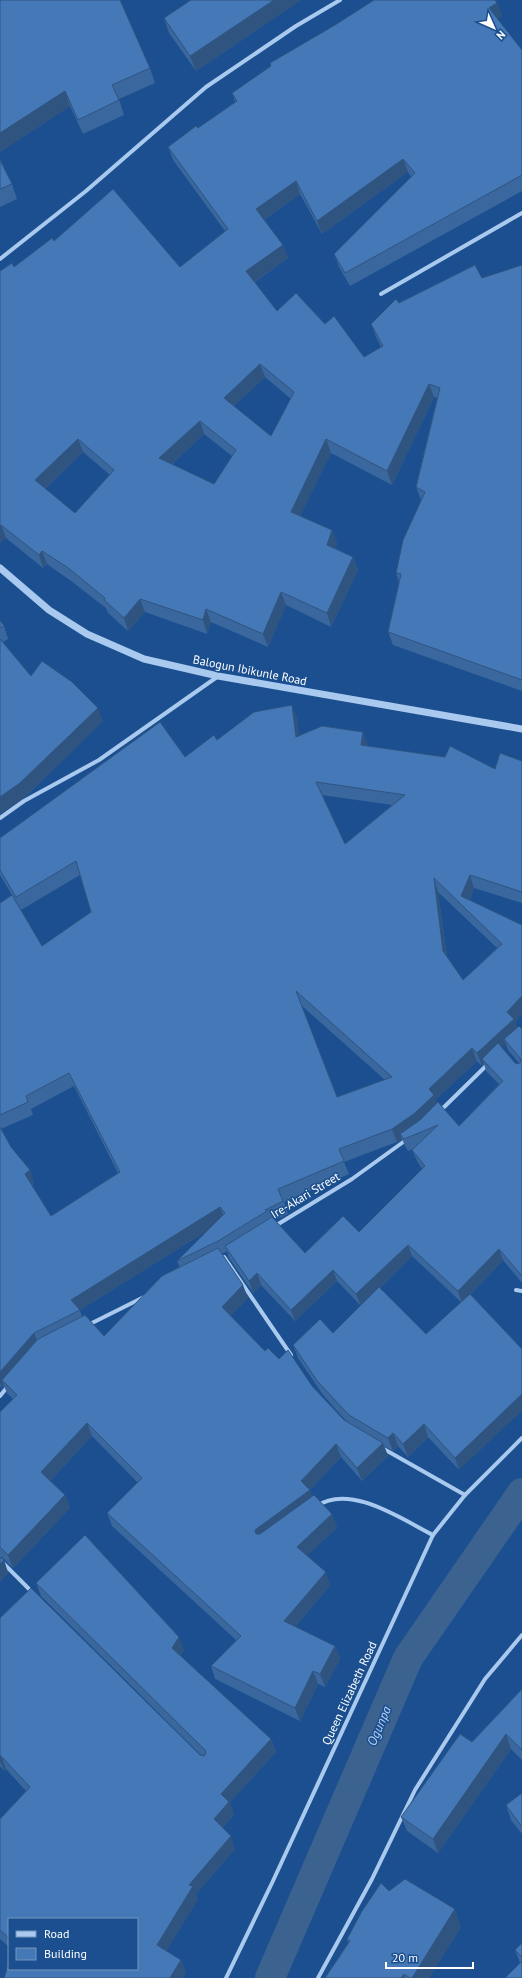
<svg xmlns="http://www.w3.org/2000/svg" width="522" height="1978" font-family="'PT Sans',sans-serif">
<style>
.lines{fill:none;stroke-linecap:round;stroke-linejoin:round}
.canal{stroke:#3c6290;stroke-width:30}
.minor{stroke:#a9c9ee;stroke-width:4}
.tertiary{stroke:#a9c9ee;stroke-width:7}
.wall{fill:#3a679d;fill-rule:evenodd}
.shaded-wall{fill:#305480}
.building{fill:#4478b7;stroke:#305480;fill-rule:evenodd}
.labels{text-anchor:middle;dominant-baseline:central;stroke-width:3;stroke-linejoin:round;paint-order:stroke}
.street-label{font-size:12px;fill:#fff;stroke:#1b4f8f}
.water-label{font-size:13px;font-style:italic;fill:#b5d3f5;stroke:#1b4f8f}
</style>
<rect width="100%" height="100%" fill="#1b4f8f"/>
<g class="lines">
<path class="canal" d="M270,1978L408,1658L522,1493"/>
<g class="minor">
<path d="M0,259L86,191L206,87L296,26L340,0"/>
<path d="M381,294L522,213"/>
<path d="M0,818L24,801L99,760L217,677"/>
<path d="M440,1111L488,1064"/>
<path d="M275,1226L352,1179L406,1140"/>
<path d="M224,1257L291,1355"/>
<path d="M516,1290L522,1291"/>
<path d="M88,1325L144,1297"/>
<path d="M0,1396L9,1385"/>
<path d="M382,1448L465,1495"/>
<path d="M317,1506C350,1483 403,1520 433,1535"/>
<path d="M0,1560L32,1592"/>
<path d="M226,1978L272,1883L433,1535L465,1495L522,1438"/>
<path d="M318,1978L372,1879L415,1790L485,1679L522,1635"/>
</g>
<path class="tertiary" d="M0,568L49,610L87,634L144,659L218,676L522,729"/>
</g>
<g class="wall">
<path d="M0,0L150,68L155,83L119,99L124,115L83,134L70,106L0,152Z"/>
<path d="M191,0H301L196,71L169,33L164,18Z"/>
<path d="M497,3L502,16L497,19L522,50V191L350,286L339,267L334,254L411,177L408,172L322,234L300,194L264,220L283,245L288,258L255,282L277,311L325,324L364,357L381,347L376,337L371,324L399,303L482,278L522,265V691L393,645L388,632L399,583L396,573L421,500L416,487L437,398L434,397L392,485L331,453L300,516L332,530L337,544L335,548L353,557L358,570L331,627L286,605L268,647L211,622L207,634L145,612L128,631L108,613L106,608L71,581L47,564L43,568L6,538L0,543L14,267L54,241L180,267L225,231L173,160L168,147L198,128L235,102L232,93L271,66L270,63ZM265,377L291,399L271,436L234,406ZM204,434L232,456L214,484L172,464ZM83,452L110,475L75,513L45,489Z"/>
<path d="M0,160L12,184L17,199L0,207Z"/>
<path d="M0,620L4,626L8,639L3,642L31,676L103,721L25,797L0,814Z"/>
<path d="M297,718L299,736L368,746L495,769L522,761V903L474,888L470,900L522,925V1014L515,1022L517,1028L522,1029V1283L503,1260L471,1294L459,1470L428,1437L408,1457L398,1446L393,1451L384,1446L388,1456L362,1481L341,1457L310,1490L312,1497L332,1514L337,1528L306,1556L330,1585L295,1627L335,1646L340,1659L325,1687L318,1684L300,1721L215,1679L211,1666L236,1640L112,1526L107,1513L138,1483L92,1436L50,1481L65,1495L70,1508L13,1568L2,1557H0L4,1560L8,1573L0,1582V1412L13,1399L7,1393L4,1386L2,1388L0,1386V903L42,946L91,912L80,875L21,910L0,875V838L185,757L217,740ZM322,795L392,805L345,844ZM438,892L497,948L463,980L447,956ZM301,1005L385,1080L337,1097ZM506,1044L508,1050L519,1063L518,1064L515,1063L502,1047ZM477,1061L482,1066L484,1064L486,1071L499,1084L459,1126L437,1104L435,1100ZM74,1086L118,1173L51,1216L32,1186L34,1183L30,1170L11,1147L1,1129L33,1115L31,1109ZM402,1139L405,1146L408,1151L413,1149L412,1150L417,1161L422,1169L359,1232L305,1253L275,1220L288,1214L284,1202L349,1174L344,1162L397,1142ZM207,1231L177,1261L180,1268L104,1336L82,1317L80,1310ZM227,1251L229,1258L253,1293L261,1285L295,1321L337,1281L361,1306L333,1333L293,1345L298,1358L323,1395L348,1423L344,1420L312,1386L279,1359L265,1351L230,1316L248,1298L222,1254ZM412,1256L461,1302L426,1334L380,1288Z"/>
<path d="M36,1583L184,1650L180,1656L271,1739L276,1752L230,1802L234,1815L222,1828L235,1849L196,1894L198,1899L166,1951L181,1960L186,1973L137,1969L9,1919V1947L0,1939V1819L26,1791L6,1769L4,1771L0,1766V1618L200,1755L202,1756L41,1596Z"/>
<path d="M522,1689V1760L511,1749L438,1853L407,1831L401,1817Z"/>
<path d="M522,1793V1834L511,1820L506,1805Z"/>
<path d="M389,1891L461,1927L429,1978H325L348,1943L347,1939Z"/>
<path d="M522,1943V1978L520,1963L515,1950Z"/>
</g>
<g class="shaded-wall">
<path d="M274,0H301L196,71L190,56Z"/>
<path d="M497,3L502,16L494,21L489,8Z"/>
<path d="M65,91L70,106L0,152V133Z"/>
<path d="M403,159L408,172L322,234L317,221Z"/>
<path d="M296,181L300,194L261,222L256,209Z"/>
<path d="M283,245L288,258L251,284L246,271Z"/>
<path d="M260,364L265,377L229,411L224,398Z"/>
<path d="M429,384L434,397L392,485L387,471Z"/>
<path d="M200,421L204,434L164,471L159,458Z"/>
<path d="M78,439L83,452L40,494L35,480Z"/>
<path d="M326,439L331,453L296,525L291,512Z"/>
<path d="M1,525L6,538L0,543V526Z"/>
<path d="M332,530L337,544L332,558L327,545Z"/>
<path d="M42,551L47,564L43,568L39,555Z"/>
<path d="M353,557L358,570L331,627L327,613Z"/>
<path d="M281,592L286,605L268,647L263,634Z"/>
<path d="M140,599L145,612L128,631L124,618Z"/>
<path d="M206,609L211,622L207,634L203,620Z"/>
<path d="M292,705L297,718L301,750L296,737Z"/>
<path d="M98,708L103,721L25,797L0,814V797Z"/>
<path d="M363,732L368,745L366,758L361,745Z"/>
<path d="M470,875L474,888L466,909L461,896Z"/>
<path d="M434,878L438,892L448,964L443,951Z"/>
<path d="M522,996V1014L515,1022L518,1032L504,1039L506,1044L485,1063L482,1059L484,1064L482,1066L477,1053L507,1012Z"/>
<path d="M472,1048L477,1061L435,1100L438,1108L400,1134L402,1139L397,1142L392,1129L429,1089Z"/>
<path d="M30,1170L34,1183L29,1187L25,1174Z"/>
<path d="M220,1207L225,1220L80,1310L71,1300Z"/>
<path d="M408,1245L412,1256L361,1306L356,1294Z"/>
<path d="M499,1249L503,1260L462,1303L458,1291Z"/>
<path d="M333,1270L337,1281L295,1321L291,1310Z"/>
<path d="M257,1273L261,1285L253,1293L249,1281Z"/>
<path d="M243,1285L248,1298L226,1320L222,1307Z"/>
<path d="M34,1333L39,1346L2,1380L4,1386L2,1388L0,1383V1372Z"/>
<path d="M522,1394V1411L459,1470L455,1458Z"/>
<path d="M87,1423L92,1436L46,1485L41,1472Z"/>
<path d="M424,1424L428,1437L408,1457L403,1444Z"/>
<path d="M393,1433L398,1446L393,1451L388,1438Z"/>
<path d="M383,1443L388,1456L362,1481L357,1468Z"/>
<path d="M336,1444L341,1457L310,1490L314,1503L260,1543L255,1530Z"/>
<path d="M65,1495L70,1508L13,1568L8,1555Z"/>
<path d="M332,1514L337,1528L302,1560L297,1547Z"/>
<path d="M4,1560L8,1573L0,1582V1564Z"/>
<path d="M326,1572L330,1585L289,1634L284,1621Z"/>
<path d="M179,1637L184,1650L176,1661L172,1648Z"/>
<path d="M335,1646L340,1659L325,1687L320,1674Z"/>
<path d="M313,1671L318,1684L300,1721L295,1708Z"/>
<path d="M506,1734L511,1749L438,1853L433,1839Z"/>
<path d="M271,1739L276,1752L230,1802L234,1815L218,1832L214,1819L221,1794Z"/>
<path d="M0,1756H1L6,1769L4,1771L0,1761Z"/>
<path d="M231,1836L235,1849L196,1894L198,1899L162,1958L157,1945L189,1885Z"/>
<path d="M455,1909L461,1927L429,1978H412Z"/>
<path d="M181,1960L186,1973L183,1978H170Z"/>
<path d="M404,1974L405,1978H401Z"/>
</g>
<g class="building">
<path d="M0,0H120L150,68L112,85L119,100L78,120L65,91L0,133Z"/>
<path d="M191,0H274L190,56L164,18Z"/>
<path d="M374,0H495L497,3L489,8L522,50V175L345,273L334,254L415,173L403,159L317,221L296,181L256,209L283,245L246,271L277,311L296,293L325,324L334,316L364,357L383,346L371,324L396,299L399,303L475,265L482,278L522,265V680L388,632L401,574L396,573L403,540L425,492L416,487L440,388L429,384L387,471L326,439L291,512L332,530L327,545L353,557L327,613L281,592L263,634L206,609L203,620L140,599L124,618L104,600L105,598L67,567L42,551L39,555L1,525L0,526V271L12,263L14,267L52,238L54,241L113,189L180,267L228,229L168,147L196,126L198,128L237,101L232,93L271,66L270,63L335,25ZM260,364L294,392L271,436L224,398ZM200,421L236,450L214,484L159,458ZM78,439L114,470L75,513L35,480Z"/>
<path d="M0,160L12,184L0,189Z"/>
<path d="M0,620L4,626L0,628Z"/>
<path d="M0,639L31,676L42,661L72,682L98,708L20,783L0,797Z"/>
<path d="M292,705L296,737L322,726L363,732L361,745L445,757L450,746L495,769L500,753L522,761V892L470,875L461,896L522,925V996L507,1012L514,1019L477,1053L472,1048L429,1089L434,1095L415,1113L392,1129L339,1149L344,1161L278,1189L283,1201L265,1210L267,1211L218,1241L177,1261L225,1213L220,1207L71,1300L80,1310L34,1333L0,1372V1127L11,1147L30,1170L25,1174L51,1216L120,1172L69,1073L26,1096L28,1102L0,1115V903L12,895L42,946L91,912L76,861L16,897L0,870V838L160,722L185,757L214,735L217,740L254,712ZM316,782L405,795L345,844ZM434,878L502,944L463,980L443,951ZM296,991L392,1077L337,1097Z"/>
<path d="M519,1026L522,1029V1276L499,1249L458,1291L408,1245L356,1294L333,1270L291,1310L257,1273L249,1281L225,1246L272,1217L305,1253L343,1216L359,1232L425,1166L412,1150L438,1125L404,1139L400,1134L420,1120L438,1102L459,1126L503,1081L482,1059L498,1043L515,1063L518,1064L521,1062L520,1058L504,1039Z"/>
<path d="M218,1248L243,1285L222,1307L265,1351L268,1348L279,1359L288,1350L312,1386L344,1420L383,1443L357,1468L336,1444L301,1481L310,1490L255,1530L256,1534H260L314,1495L332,1514L297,1547L326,1572L284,1621L335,1646L320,1674L313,1671L295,1708L211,1666L241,1636L107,1513L142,1478L87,1423L41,1472L65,1495L8,1555L0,1547V1412L17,1395L2,1380L38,1339L85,1315L104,1336L162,1276Z"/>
<path d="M379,1287L426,1334L470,1294L522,1349V1394L455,1458L424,1424L403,1444L393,1433L388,1438L349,1415L318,1382L293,1345L320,1319L333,1333Z"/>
<path d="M85,1535L179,1637L172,1648L271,1739L221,1794L229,1802L214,1819L231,1836L189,1885L193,1886L157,1945L181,1960L170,1978H4L9,1962V1969H137V1919H9V1938L0,1930V1819L30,1787L1,1756H0V1618L31,1588L200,1755L204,1756L206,1753L205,1750L36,1583Z"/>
<path d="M0,1557L4,1560L0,1564Z"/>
<path d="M522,1689V1750L506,1734L433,1839L401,1817L460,1734L472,1742Z"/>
<path d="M522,1793V1827L506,1805Z"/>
<path d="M405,1879L455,1909L412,1978H410L404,1974L401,1978H325L350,1941L347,1939L362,1911L381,1883L389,1891Z"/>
<path d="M522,1943V1957L515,1950Z"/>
<path d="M522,1961V1978H505Z"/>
</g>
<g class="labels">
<g class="street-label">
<text transform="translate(250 670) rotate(11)">Balogun Ibikunle Road</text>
<text transform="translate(305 1195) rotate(-31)">Ire-Akari Street</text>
<text transform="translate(349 1693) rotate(-65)">Queen Elizabeth Road</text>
</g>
<g class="water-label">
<text transform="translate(379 1726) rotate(-67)">Ogunpa</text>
</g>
</g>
<rect x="8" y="1918" width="130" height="52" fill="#1b4f8f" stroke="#7695bc"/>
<rect x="16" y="1931" width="20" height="6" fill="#a9c9ee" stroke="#7695bc"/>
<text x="44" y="1938" font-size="12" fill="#ffffff">Road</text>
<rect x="16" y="1948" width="20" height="12" fill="#4478b7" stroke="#7695bc"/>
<text x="44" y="1958" font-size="12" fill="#ffffff">Building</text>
<g transform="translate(494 28) rotate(135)" stroke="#1b4f8f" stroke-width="3" paint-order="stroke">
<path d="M0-3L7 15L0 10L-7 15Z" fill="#ffffff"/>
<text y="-6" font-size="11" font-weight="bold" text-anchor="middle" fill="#ffffff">N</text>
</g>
<path d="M386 1962v6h87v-6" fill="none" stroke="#ffffff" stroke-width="2"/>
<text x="392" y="1962" font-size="12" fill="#ffffff" stroke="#1b4f8f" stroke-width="3" paint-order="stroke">20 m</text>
</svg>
